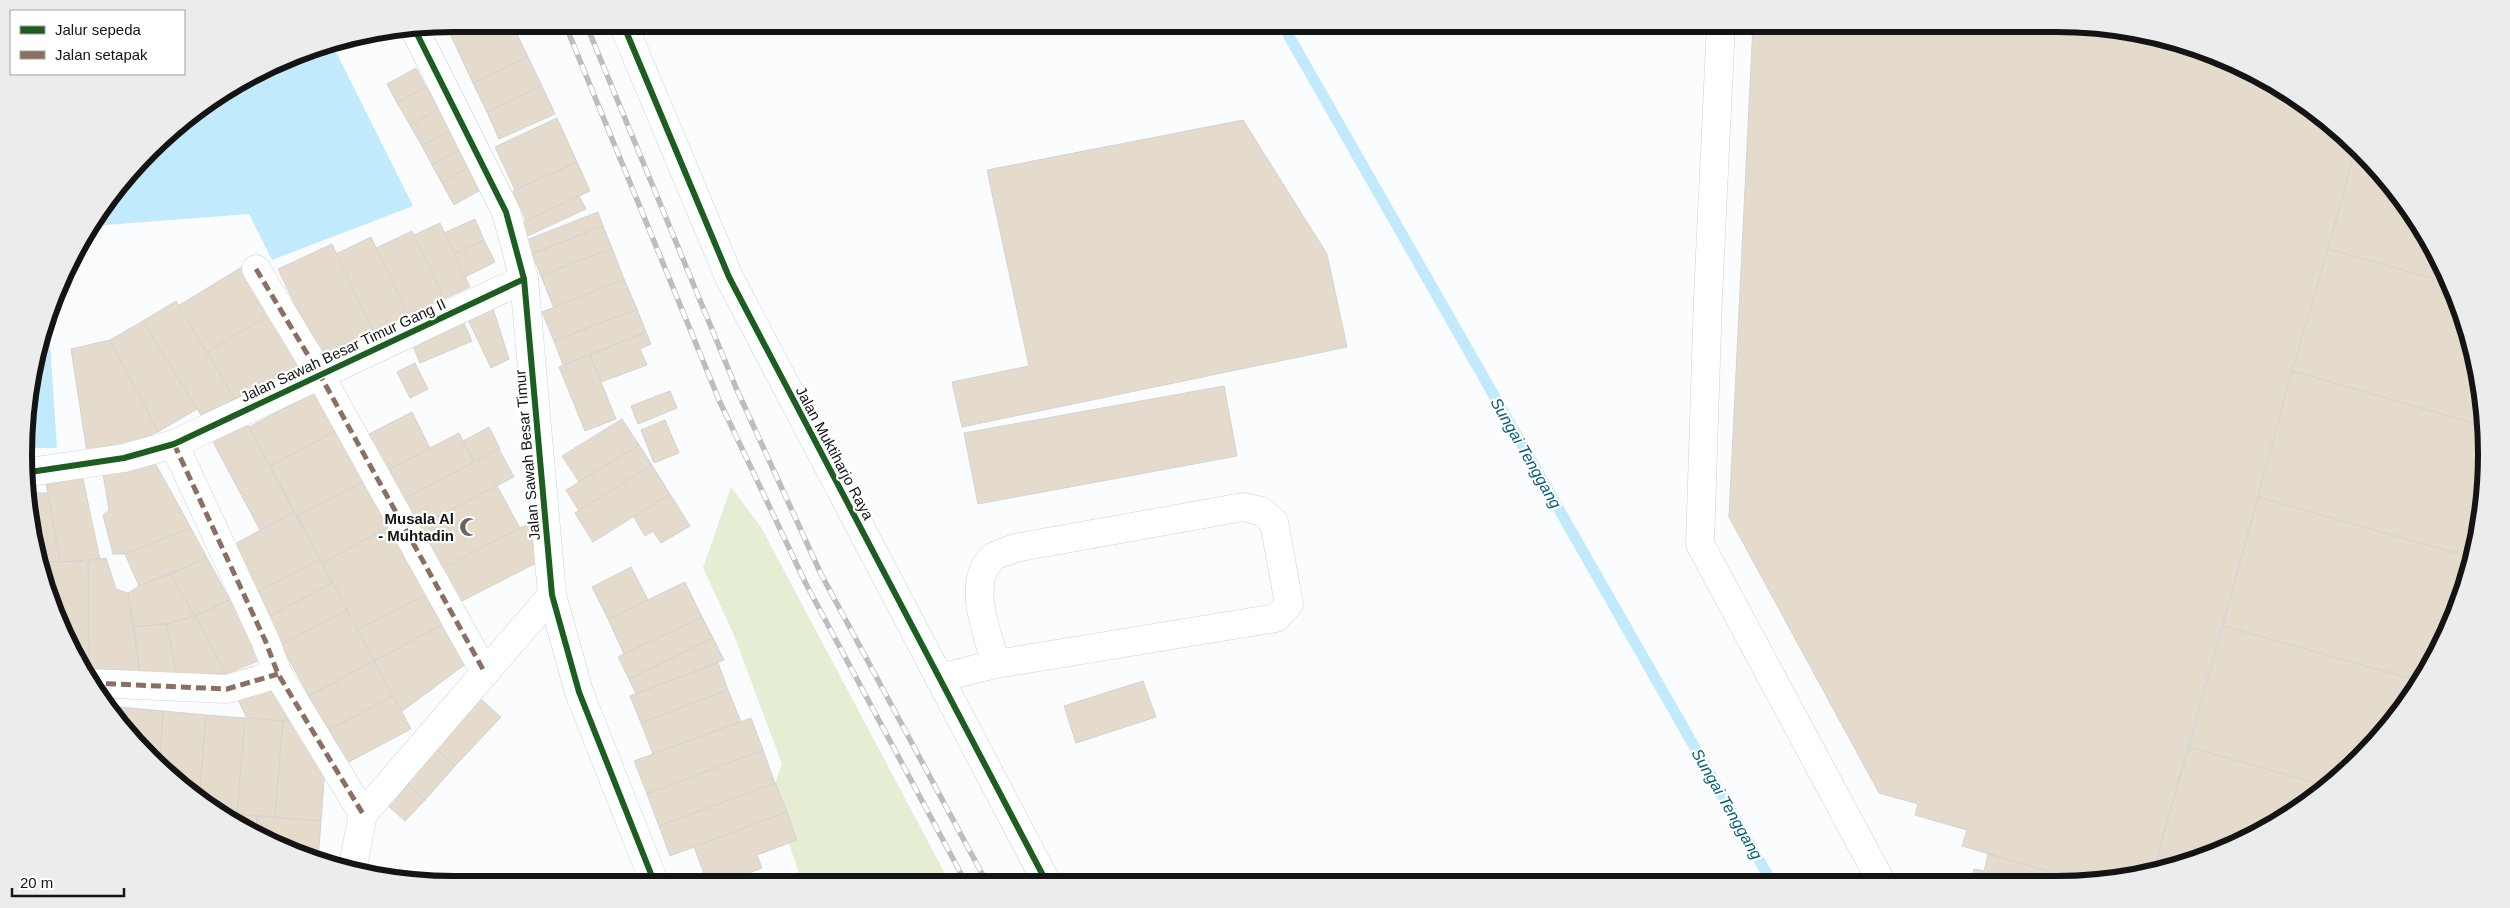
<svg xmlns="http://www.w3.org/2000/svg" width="2510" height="908" font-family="Helvetica,sans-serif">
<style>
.green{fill:#e5eed2}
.water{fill:#c1eafd}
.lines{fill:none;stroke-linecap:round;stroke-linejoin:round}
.stream{stroke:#c1eafd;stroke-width:11}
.building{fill:#e4dbcc;stroke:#d3d3d3}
.minor-casing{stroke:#d0d1d3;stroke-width:29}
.minor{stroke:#feffff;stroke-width:28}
.rail-casing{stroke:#bdbdbe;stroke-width:5.5}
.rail{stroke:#fff;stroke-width:4;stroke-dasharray:11;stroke-linecap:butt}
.quiet{stroke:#8d6e63;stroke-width:5;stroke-dasharray:10 5;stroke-linecap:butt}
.cycleway-casing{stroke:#fff;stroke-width:9}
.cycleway{stroke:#1b5e20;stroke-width:6}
.labels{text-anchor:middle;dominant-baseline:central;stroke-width:4.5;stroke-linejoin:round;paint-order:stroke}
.street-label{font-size:15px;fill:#141415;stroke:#fff}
.poi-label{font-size:15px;font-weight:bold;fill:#141415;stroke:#fff;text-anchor:end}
.water-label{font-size:16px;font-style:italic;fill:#035e7b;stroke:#fff}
.rim{fill:none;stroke:#141415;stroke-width:6}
</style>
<rect width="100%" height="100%" fill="#fbfcfe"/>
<path class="green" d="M731,487L761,527L950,883H802L772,792L782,764L734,635L703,568Z"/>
<g class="water">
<path d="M332,44L413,206L272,260L249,214L92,226L171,130L239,81L315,47Z"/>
<path d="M48,312L57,448H29L27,398Z"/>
</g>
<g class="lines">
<path class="stream" d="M1282,24L1771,881"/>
</g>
<g class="building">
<path d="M454,24H512L528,57L473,83L446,25Z"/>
<path d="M1753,24H2056L2168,38L2247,68L2318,113L2356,148L2154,868L2112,881H2082L1962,846L1967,830L1915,815L1918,804L1879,793L1729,517Z"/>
<path d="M528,57L542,86L487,112L473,83Z"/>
<path d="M416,68L426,87L397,103L387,84Z"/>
<path d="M542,86L555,114L499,139L487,112Z"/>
<path d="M426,87L439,109L410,125L397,103Z"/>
<path d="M439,109L451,130L422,146L410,125Z"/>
<path d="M557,118L577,162L515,190L495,147Z"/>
<path d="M1243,120L1327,254L1347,347L962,427L952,382L1029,366L987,170Z"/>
<path d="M451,130L461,149L432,165L422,146Z"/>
<path d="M2356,148L2380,171L2429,239L2449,283L2328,249Z"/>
<path d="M461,149L471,166L442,183L432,165Z"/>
<path d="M577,162L590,191L526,221L513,191Z"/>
<path d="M471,166L484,188L454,205L442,183Z"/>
<path d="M579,196L586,209L521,239L515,226Z"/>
<path d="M598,212L603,226L530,255L524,241Z"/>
<path d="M475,219L484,240L454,254L444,233Z"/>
<path d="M440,223L470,287L444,299L414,235Z"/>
<path d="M603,226L612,248L541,276L532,254Z"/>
<path d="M412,231L444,299L408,315L376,248Z"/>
<path d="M371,237L408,315L373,331L336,254Z"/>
<path d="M484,240L495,262L465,277L454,254Z"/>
<path d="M332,244L373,331L319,356L278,269Z"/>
<path d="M612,248L624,279L554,308L541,276Z"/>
<path d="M2328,249L2449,283L2464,316L2483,398V426L2292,371Z"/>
<path d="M245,265L274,312L207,352L178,306Z"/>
<path d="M624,279L637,309L554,341L542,312Z"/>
<path d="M176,301L235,399L201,415L143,321Z"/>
<path d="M491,302L509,359L491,368L465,313Z"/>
<path d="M637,309L646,332L563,365L554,341Z"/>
<path d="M274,312L305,364L235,399L207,352Z"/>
<path d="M460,314L472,341L420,363L409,336Z"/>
<path d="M143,321L197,409L158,432L110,340Z"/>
<path d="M646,332L651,344L640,349L647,365L601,382L590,355Z"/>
<path d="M110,340L158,432L88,459L71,349Z"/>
<path d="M590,355L616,419L585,431L559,367Z"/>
<path d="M415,363L428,389L410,398L397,372Z"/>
<path d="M2292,371L2483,426L2485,482L2473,558L2258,497Z"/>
<path d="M1224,386L1237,456L978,504L964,433Z"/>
<path d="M320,389L341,428L270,466L249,427Z"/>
<path d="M670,391L677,408L638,424L631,406Z"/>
<path d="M412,412L430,448L388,470L369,434Z"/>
<path d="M622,419L639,445L579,482L562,456Z"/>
<path d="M665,420L679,453L654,463L641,430Z"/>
<path d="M246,422L294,512L260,530L212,440Z"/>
<path d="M489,427L500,449L474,462L463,441Z"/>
<path d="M341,428L368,479L297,516L270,466Z"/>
<path d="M459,433L474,462L404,499L388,470Z"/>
<path d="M639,445L652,465L579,511L566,490Z"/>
<path d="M499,449L514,477L418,527L404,499Z"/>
<path d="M150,454L191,528L125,554H113L103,515L109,510L103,474Z"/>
<path d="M652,465L670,494L593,542L575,513Z"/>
<path d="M82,475L100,559L60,562L45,478Z"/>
<path d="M368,479L393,525L322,563L297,516Z"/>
<path d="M497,486L520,528L441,569L418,527Z"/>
<path d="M31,493H48L60,562H39L32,538Z"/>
<path d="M670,494L690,526L661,543L653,531L645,536L634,517Z"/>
<path d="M2258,497L2473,558L2428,669L2419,681L2223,626Z"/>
<path d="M294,512L320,559L254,594L229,547Z"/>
<path d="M528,524L546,558L458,603L441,569Z"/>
<path d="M393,525L429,593L357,630L322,563Z"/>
<path d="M191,528L207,558L139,586L125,554Z"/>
<path d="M106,558L116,589L128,593L140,674L89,671L88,561Z"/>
<path d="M207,558L230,600L195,616L170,574Z"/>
<path d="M320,559L332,583L267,618L254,594Z"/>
<path d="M88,561L89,662H80L56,618L49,594V562Z"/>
<path d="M39,562H49V594Z"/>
<path d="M631,567L648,600L608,619L592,587Z"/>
<path d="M170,574L195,616L166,624L134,627L128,593L139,586Z"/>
<path d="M685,582L702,617L624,654L608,619Z"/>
<path d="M332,583L347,610L281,645L267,618Z"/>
<path d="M429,593L446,623L374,661L357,630Z"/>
<path d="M230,600L261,660L226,674L195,616Z"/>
<path d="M347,610L374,661L309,696L281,645Z"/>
<path d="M195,616L226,674L177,675L166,624Z"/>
<path d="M702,617L713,638L629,679L618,657Z"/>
<path d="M446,623L467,663L401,712L374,661Z"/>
<path d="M166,624L177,675L140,674L134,627Z"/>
<path d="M2223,626L2419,681L2340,777L2326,786L2189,747Z"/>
<path d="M713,638L724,660L636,694L629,679Z"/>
<path d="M374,661L393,696L327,731L309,696Z"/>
<path d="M718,663L728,690L641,723L630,696Z"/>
<path d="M1143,681L1156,717L1076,743L1064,706Z"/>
<path d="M275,683L294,722L247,718L238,700Z"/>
<path d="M728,690L741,722L653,754L641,723Z"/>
<path d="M475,694L501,717L455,766L430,743Z"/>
<path d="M393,696L411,729L345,764L327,731Z"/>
<path d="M119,707L163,711L160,761L118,716Z"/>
<path d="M163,711L206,715L199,800L160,761Z"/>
<path d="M206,715L245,718L237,814L219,812L199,800Z"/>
<path d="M245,718L283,721L275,817L237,814Z"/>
<path d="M751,718L763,750L647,794L634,761Z"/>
<path d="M283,721L308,723L325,768L321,821L275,817Z"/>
<path d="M430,743L455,766L425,800L399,776Z"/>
<path d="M2189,747L2326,786L2246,840L2154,868Z"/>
<path d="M763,750L775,783L659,826L647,794Z"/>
<path d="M399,776L425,800L405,821L379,798Z"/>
<path d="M775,783L787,812L670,856L659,826Z"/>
<path d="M219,812L257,816L256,835Z"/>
<path d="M787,812L797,840L757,855L762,868L719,884H708L694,847Z"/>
<path d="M257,816L321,821L318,860L256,835Z"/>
<path d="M1988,854L2082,881H1971L1974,869L1984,871Z"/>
<path d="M814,874L817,883L787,884Z"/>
</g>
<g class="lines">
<g class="minor-casing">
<g id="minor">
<path d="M623,24L729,277L1047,883"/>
<path d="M1721,24L1708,297L1700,544L1881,881"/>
<path d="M415,30L506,212L524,279L552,595L579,692L655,884"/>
<path d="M256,269L320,375L485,673"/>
<path d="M174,444L265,640L278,674L363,814"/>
<path d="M30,472L124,458L174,444L524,279"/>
<path d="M939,678L996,664L1276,618L1289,604L1274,522L1261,511L1243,507L1015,548C1008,551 999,553 993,557C965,582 988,635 996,664"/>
<path d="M91,683L227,689L278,674"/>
<path d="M352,871L363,814L552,595"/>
</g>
</g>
<use href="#minor" class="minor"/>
<g class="rail-casing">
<g id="rail">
<path d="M565,24L719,400L806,584L966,883"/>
<path d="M586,24L737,390L821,574L987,883"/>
</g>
</g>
<use href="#rail" class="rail"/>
<g class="quiet">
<path d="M256,269L320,375L485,673"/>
<path d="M174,444L265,640L278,674L363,814"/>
<path d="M91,683L227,689L278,674"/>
</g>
<g class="cycleway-casing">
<g id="cycleway">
<path d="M623,24L729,277L1047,883"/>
<path d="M415,30L506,212L524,279L552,595L579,692L655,884"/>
<path d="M30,472L124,458L174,444L524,279"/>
</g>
</g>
<use href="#cycleway" class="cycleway"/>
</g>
<defs>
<g id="mosque-bare" transform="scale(1.5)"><path d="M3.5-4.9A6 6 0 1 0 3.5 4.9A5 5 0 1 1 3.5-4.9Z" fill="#656567" stroke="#fff" stroke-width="2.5" paint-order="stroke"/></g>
</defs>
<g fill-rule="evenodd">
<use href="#mosque-bare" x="469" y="527"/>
</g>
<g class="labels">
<g class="street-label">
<text transform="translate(343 350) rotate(-25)">Jalan Sawah Besar Timur Gang II</text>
<text transform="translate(835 453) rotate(62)">Jalan Muktiharjo Raya</text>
<text transform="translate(527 455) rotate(-95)">Jalan Sawah Besar Timur</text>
</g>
<g class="poi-label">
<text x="454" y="518">Musala Al<tspan x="454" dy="17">- Muhtadin</tspan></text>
</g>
<g class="water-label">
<text transform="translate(1526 453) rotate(60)">Sungai Tenggang</text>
<text transform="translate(1727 804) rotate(60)">Sungai Tenggang</text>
</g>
</g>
<path d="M0 0H2510V908H0ZM454 32H2056A422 422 0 0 1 2478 454V454A422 422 0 0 1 2056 876H454A422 422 0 0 1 32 454V454A422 422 0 0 1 454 32Z" fill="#ececec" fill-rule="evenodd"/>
<path class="rim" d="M454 32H2056A422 422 0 0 1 2478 454V454A422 422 0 0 1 2056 876H454A422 422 0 0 1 32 454V454A422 422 0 0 1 454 32Z"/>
<rect x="10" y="10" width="175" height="65" fill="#ffffff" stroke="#a1a1a1"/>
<rect x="20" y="26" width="25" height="8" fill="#1b5e20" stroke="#a1a1a1"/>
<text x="55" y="35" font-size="15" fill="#141415">Jalur sepeda</text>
<rect x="20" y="51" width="25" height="8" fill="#8d6e63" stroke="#a1a1a1"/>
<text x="55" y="60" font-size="15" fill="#141415">Jalan setapak</text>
<path d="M12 888v8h112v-8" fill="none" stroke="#141415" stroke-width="2.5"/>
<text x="20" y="888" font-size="15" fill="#141415" stroke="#ffffff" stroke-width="4" paint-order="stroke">20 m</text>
</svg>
